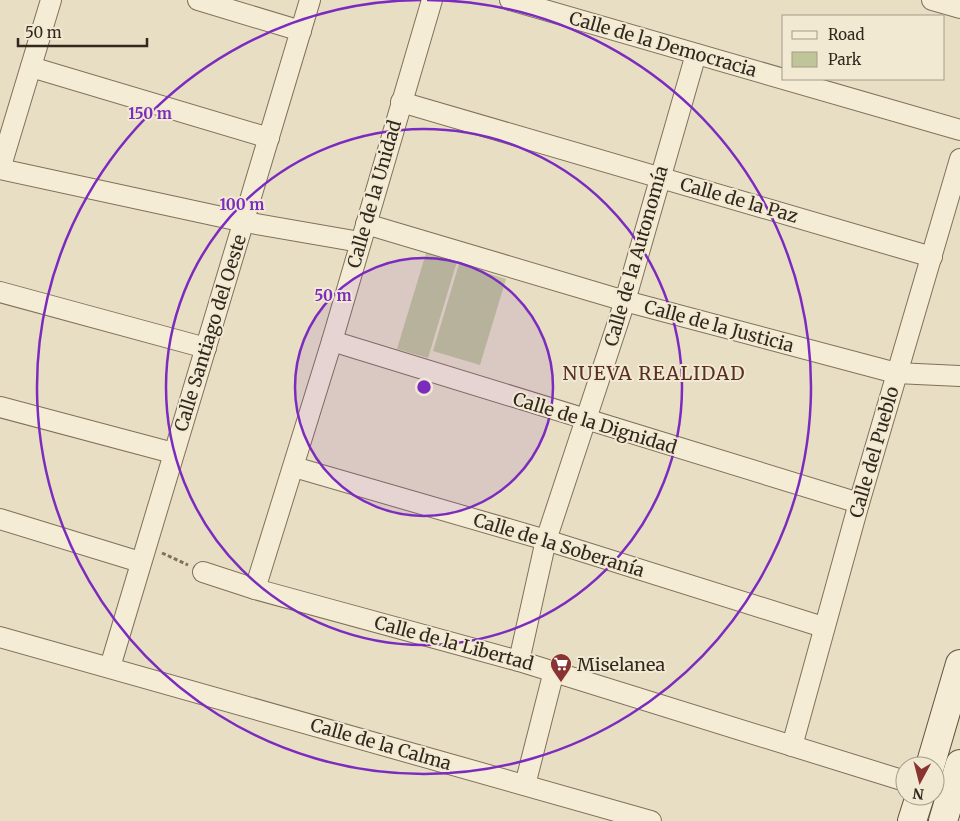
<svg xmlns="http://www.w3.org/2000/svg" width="960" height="821" font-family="Merriweather,serif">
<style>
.green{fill:#bfc598}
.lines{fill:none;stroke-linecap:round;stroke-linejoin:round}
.minor-casing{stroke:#81705c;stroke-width:22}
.secondary-casing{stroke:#62523f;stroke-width:30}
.path{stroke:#81705c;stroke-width:3;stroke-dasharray:4 2.5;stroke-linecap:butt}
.minor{stroke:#f4ecd5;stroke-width:20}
.secondary{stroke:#f4ecd5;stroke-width:28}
.ring{fill:none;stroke:#7b2cbf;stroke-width:2.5}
.labels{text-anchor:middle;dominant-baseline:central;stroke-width:4;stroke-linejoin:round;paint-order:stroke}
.street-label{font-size:18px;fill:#32281e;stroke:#f1e9d2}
.poi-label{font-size:18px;fill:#32281e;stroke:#f1e9d2;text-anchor:start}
.neighbourhood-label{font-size:19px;letter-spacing:1px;fill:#5a2f23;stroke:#f1e9d2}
.centre{fill:#7b2cbf;stroke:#f1e9d2;stroke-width:2.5}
.ring-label{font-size:15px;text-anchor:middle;font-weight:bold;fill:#7b2cbf;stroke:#f1e9d2;stroke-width:4;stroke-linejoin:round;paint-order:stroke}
</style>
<rect width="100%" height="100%" fill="#e8dec3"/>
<g class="green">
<path d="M427,250L458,258L428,358L397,349Z"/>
<path d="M459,264L506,279L480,365L433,351Z"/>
</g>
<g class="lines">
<g class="minor-casing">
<g id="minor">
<path d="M198,0L301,31"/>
<path d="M510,0L960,130"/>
<path d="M932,0L960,8"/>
<path d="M31,67L269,138"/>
<path d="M401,102L932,257"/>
<path d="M0,169L245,222L360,242"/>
<path d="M0,169L51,0"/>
<path d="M366,224L625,301L896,373L960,376"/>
<path d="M0,292L206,348"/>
<path d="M332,341L859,503"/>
<path d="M0,407L173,453"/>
<path d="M294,467L546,540L823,627"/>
<path d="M0,519L140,562"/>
<path d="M203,572L255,589L519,661L905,781"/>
<path d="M255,589L332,341L432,0"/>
<path d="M0,637L651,821"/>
<path d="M519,661L546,540L625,301L696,54"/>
<path d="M110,667L310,0"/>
<path d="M792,746L859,503L960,159"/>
<path d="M525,785L554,671"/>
</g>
</g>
<g class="secondary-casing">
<g id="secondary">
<path d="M930,766L960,664"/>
<path d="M912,821L920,796"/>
<path d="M943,821L960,764"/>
</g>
</g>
<path class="path" d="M162,553L188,565"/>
<use href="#minor" class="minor"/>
<use href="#secondary" class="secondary"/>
</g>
<circle cx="424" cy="387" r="129" fill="#7b2cbf" fill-opacity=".12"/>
<g class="ring">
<circle cx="424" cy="387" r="129"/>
<circle cx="424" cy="387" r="258"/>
<path d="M427 0A387 387 0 1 1 421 0"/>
</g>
<defs>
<g id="supermarket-pin" transform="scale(1.125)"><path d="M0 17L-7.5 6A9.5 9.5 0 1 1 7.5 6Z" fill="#893433" stroke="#f1e9d2"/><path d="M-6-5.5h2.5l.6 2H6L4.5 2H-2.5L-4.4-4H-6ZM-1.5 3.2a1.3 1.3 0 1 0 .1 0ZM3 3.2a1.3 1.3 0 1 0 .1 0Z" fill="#fff"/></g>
</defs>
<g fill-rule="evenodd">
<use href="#supermarket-pin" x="561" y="664"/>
</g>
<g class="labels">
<g class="street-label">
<text transform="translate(663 44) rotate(16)">Calle de la Democracia</text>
<text transform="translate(374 194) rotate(-74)">Calle de la Unidad</text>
<text transform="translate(739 200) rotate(16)">Calle de la Paz</text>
<text transform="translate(636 256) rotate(-74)">Calle de la Autonomía</text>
<text transform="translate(719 326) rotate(15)">Calle de la Justicia</text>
<text transform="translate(210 333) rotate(-73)">Calle Santiago del Oeste</text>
<text transform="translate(595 423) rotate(17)">Calle de la Dignidad</text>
<text transform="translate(874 452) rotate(-74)">Calle del Pueblo</text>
<text transform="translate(559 545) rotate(17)">Calle de la Soberanía</text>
<text transform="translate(454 643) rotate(15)">Calle de la Libertad</text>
<text transform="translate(381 744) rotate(16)">Calle de la Calma</text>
</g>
<g class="poi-label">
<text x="577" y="664">Miselanea</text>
</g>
<g class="neighbourhood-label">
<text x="654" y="373">NUEVA REALIDAD</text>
</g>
</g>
<circle cx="424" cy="387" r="8" class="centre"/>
<g class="ring-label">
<text x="150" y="119">150 m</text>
<text x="242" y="210">100 m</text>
<text x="333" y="301">50 m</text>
</g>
<rect x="782" y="15" width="162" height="65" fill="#f1e9d2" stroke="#a59c8a"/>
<rect x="792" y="31" width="25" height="8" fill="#f4ecd5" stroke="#a59c8a"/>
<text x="828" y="40" font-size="15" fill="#32281e">Road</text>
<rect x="792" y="52" width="25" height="15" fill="#bfc598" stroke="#a59c8a"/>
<text x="828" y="65" font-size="15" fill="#32281e">Park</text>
<g transform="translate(920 781) rotate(187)"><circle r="24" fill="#f1e9d2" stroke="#a59c8a"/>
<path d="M0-4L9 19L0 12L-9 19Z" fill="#893433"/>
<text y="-8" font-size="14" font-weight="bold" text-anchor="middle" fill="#32281e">N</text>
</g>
<path d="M18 38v8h129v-8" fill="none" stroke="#32281e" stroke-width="2.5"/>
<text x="25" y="38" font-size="15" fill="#32281e" stroke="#f1e9d2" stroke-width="4" paint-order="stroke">50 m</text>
</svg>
